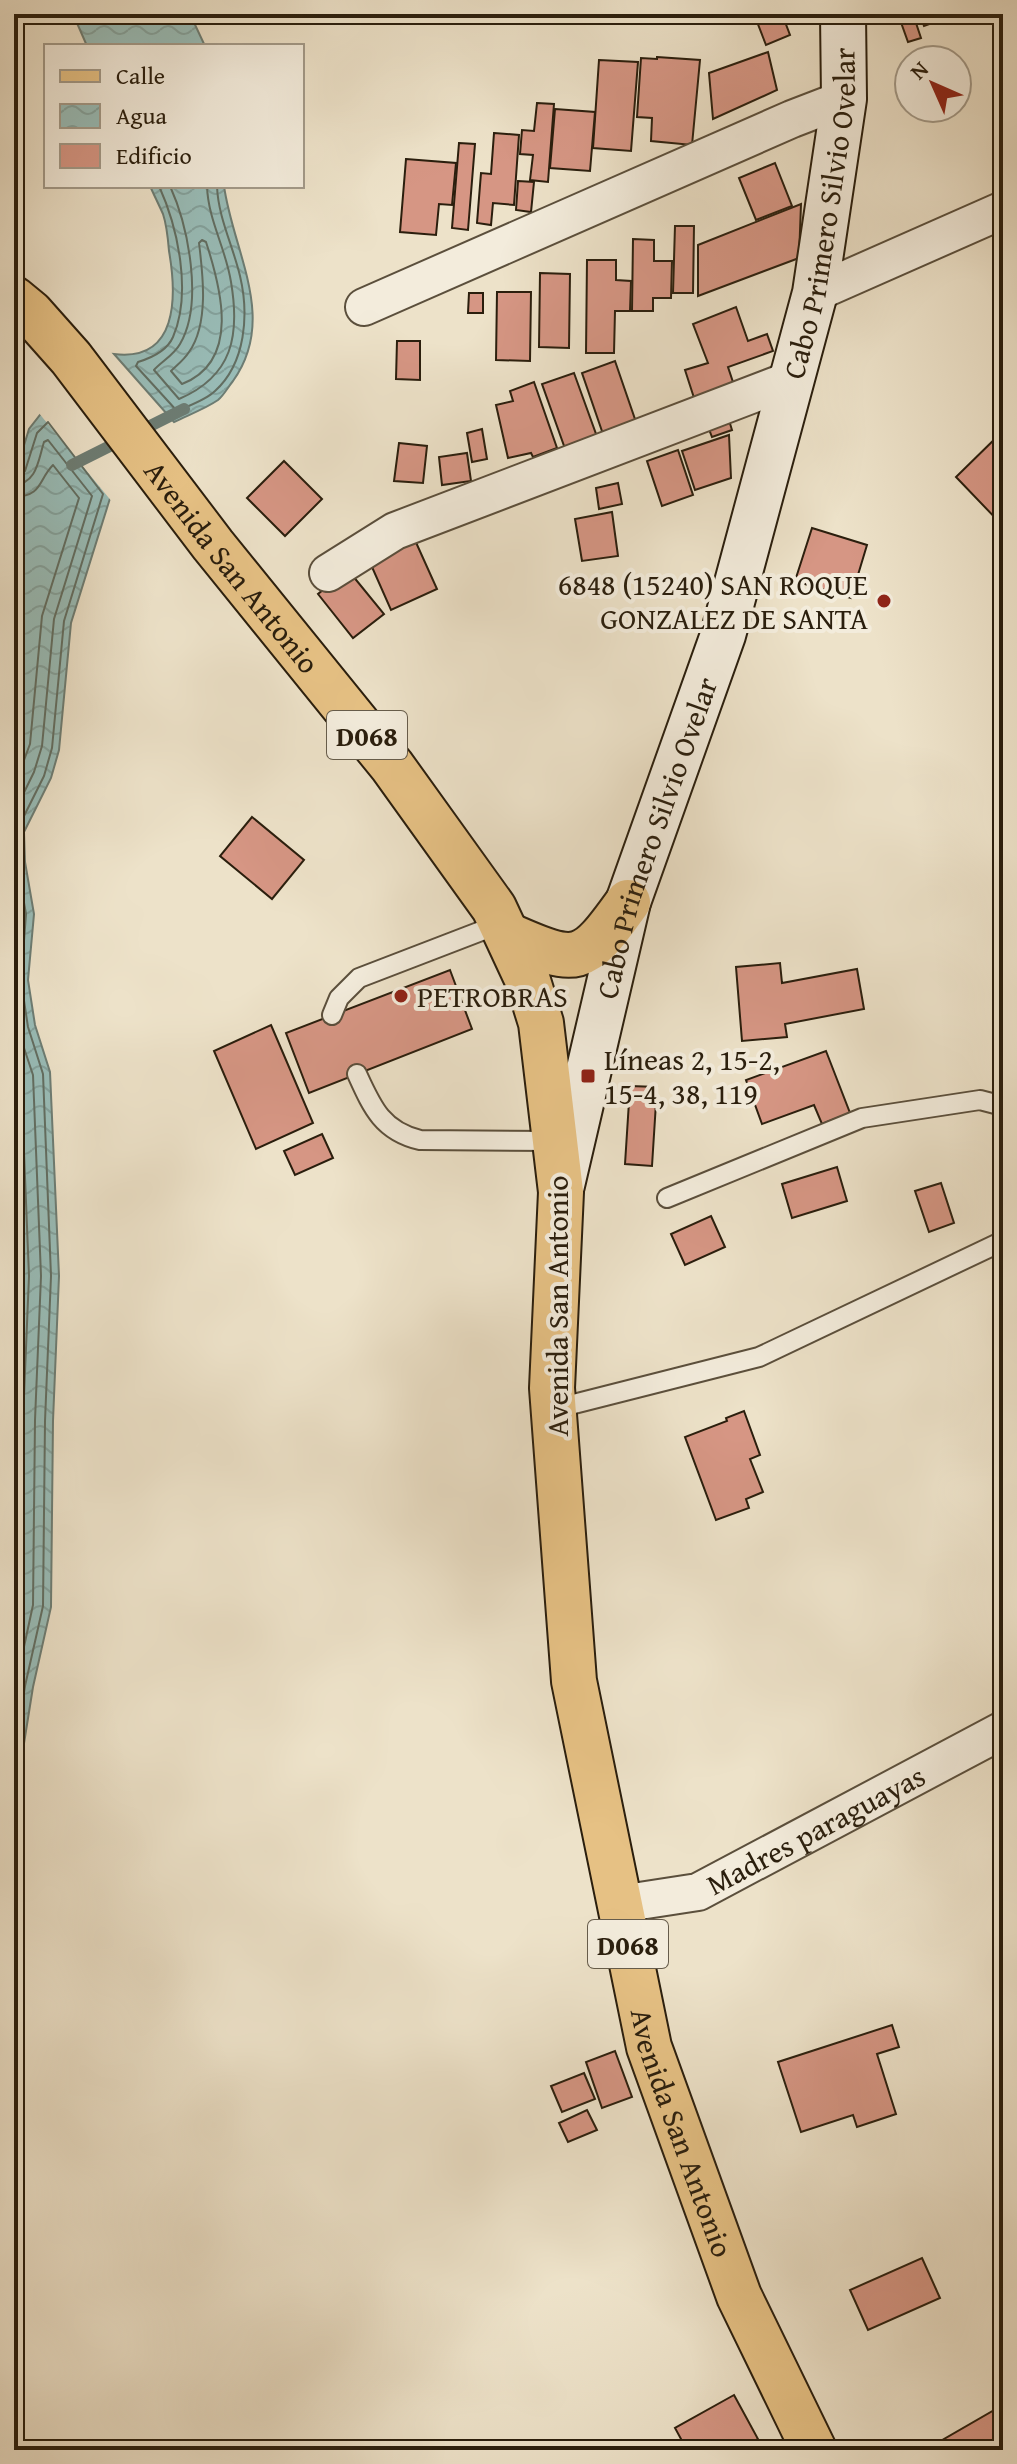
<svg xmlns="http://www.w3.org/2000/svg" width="1017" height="2464" font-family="'Gentium Book Plus',serif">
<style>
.water{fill:url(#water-waves);stroke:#6d7d74;stroke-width:2}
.pier{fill:#ede2c9}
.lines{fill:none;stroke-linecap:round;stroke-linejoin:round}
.shore{stroke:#626e62;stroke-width:2}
.stream{stroke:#6d7d74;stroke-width:12}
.building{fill:#d69684;stroke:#2a1e0d;stroke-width:2}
.lane-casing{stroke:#5b4f3c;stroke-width:22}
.street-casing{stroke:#5b4f3c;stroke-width:40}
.secondary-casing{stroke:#2a1e0d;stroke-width:48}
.primary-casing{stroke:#2a1e0d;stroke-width:48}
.lane{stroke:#f3ecdc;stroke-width:18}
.street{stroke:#f3ecdc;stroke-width:36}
.secondary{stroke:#f3ecdc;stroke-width:44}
.primary{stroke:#e6c184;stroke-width:44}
.poi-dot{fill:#8f2418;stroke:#f3ecdc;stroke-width:3}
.labels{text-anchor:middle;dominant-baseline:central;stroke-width:8;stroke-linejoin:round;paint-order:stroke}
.shield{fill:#f3ecdc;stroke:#665c4b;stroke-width:2}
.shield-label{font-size:28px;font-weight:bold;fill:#2a1e0d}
.street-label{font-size:30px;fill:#2a1e0d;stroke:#f3ecdc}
.poi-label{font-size:30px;fill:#2a1e0d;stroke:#f3ecdc;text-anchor:start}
</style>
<defs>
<pattern id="water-waves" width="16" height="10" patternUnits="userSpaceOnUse" patternTransform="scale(2)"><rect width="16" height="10" fill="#99bdb8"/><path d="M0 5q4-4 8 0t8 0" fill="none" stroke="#84a29d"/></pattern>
</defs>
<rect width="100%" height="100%" fill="#ede2c9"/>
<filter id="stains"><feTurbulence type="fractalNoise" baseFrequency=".0025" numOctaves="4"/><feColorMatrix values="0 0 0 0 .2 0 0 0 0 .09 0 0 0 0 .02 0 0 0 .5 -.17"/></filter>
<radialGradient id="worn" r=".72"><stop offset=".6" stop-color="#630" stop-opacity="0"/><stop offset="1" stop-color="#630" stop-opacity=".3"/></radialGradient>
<g class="water">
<path d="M73,14H190L205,46H87Z"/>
<path d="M150,186H224C233,252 278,318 233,381C228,387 224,395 218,400C205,409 188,415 174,422L114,354C178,362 177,297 169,251C168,239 167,226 163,214C159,205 154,195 150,186Z"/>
<path d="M47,406L112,492L71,623L59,750L51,778L24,832L25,862L34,914L28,980L35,1025L50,1072L59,1276L53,1421L51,1607L33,1687L14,1806V478L29,429Z"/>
</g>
<path class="pier" d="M47,402L116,490L113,503L38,412Z"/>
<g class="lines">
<g class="shore">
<path d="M159,186C178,228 192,293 173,337C167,351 151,358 138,362L136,366L177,411C188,406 206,400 215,391C246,363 249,314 240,276C233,246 218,217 217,186"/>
<path d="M170,186C188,226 204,303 180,344C174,355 161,362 154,370L179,399C233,376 240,335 231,282C226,249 208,220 207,186"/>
<path d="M202,240L206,242C221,288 241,361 182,384L171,371C177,365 184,360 189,352C209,324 203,275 199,243Z"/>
<path d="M14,475L25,471L37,433L48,422L103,494L64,621L52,748L44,776L16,832L17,863L26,914L21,981L28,1027L43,1074L51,1276L45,1421L43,1606L25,1686L14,1756"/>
<path d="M14,485C37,483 38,461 44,442L48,440L92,496L54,619L42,746L34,772L14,813"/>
<path d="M14,497C43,496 38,480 53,465L79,498L42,616L30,744L14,787"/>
<path d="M14,1005L18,1030L33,1075L41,1276L35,1420L33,1605L14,1693"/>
<path d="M14,1057L21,1078L29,1276L23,1420L21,1603L14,1635"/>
</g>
<path class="stream" d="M72,465L184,409"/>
</g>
<g class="building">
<path d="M754,14H782L790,35L766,45Z"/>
<path d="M898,14H913L921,38L908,42Z"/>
<path d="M920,14H945L946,18L924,26Z"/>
<path d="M768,52L777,90L713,119L709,73Z"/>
<path d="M657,57L700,60L692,145L651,141L652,118L637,117L641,58L657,59Z"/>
<path d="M599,60L638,62L631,151L593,148Z"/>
<path d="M537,103L554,104L548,182L530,180L533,155L520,154L522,130L534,131Z"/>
<path d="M555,109L595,112L590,171L550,168Z"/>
<path d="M494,133L519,135L514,205L493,203L491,225L477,223L481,173L491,174Z"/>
<path d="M459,143L475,144L468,230L452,228Z"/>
<path d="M406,159L456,163L452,205L439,204L436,235L400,232Z"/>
<path d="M775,163L792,206L756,220L739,178Z"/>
<path d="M518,181L534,182L531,212L516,210Z"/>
<path d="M801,204L799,258L698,296V245Z"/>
<path d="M675,226H694L693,293H673Z"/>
<path d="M633,239L654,240V261H672L671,298H653V311H632Z"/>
<path d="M587,260H616V280L631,281L630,311H615L614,353H586Z"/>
<path d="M540,273L570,274L569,348L539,347Z"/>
<path d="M497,292H531L530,361L496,360Z"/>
<path d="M469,293H483V313H468Z"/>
<path d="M736,307L748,341L767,334L773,351L728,367L736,391L696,404L685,370L708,363L693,324Z"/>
<path d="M397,341H420V380L396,379Z"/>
<path d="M615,361L637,425L604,437L582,373Z"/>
<path d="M574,373L600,445L568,457L542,384Z"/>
<path d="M534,382L557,448L533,457L531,453L508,458L496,405L513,401L510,391Z"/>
<path d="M728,417L732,430L712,437L707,424Z"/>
<path d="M482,429L487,459L472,462L467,433Z"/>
<path d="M1003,431V526L956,477Z"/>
<path d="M729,435L731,478L695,490L682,451Z"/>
<path d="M399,443L427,446L423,483L394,481Z"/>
<path d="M678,450L693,495L662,506L647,461Z"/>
<path d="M467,453L471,481L442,485L439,457Z"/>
<path d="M284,461L322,499L285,536L247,498Z"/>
<path d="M618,483L622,504L599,509L596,488Z"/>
<path d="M612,512L618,556L582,561L575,519Z"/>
<path d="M812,528L867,545L851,598L795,581Z"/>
<path d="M414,538L437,589L391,610L368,558Z"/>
<path d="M348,570L384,614L353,638L318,594Z"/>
<path d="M252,817L304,860L272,899L220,856Z"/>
<path d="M780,963L782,983L857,969L864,1009L785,1024L787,1037L742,1041L736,967Z"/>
<path d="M450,970L472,1029L309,1093L286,1033Z"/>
<path d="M271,1025L313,1123L256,1149L214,1051Z"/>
<path d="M826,1051L850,1113L822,1124L814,1105L762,1124L746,1080Z"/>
<path d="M630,1086L657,1087L652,1166L625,1164Z"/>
<path d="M322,1134L333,1158L295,1175L284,1151Z"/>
<path d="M837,1167L847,1201L792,1218L782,1184Z"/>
<path d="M941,1183L954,1223L929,1232L915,1191Z"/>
<path d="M711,1216L725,1247L685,1265L671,1234Z"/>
<path d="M744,1411L760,1455L750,1459L763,1492L746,1499L749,1508L716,1520L685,1437L727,1421L726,1418Z"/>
<path d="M892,2025L899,2047L877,2054L896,2114L857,2127L853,2115L801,2132L778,2062Z"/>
<path d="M615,2051L632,2097L602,2108L586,2062Z"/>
<path d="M584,2073L595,2099L562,2112L551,2086Z"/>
<path d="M587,2110L597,2130L568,2142L559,2123Z"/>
<path d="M922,2258L940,2298L868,2330L850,2290Z"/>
<path d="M734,2395L758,2439L737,2450H687L675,2428Z"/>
<path d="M1003,2405V2450H925Z"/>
</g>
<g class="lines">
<g class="lane-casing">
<g id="lane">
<path d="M332,1015L339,998L359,978L502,923"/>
<path d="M357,1074C372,1107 382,1131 420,1140L554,1141"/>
<path d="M667,1198L862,1118L980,1100L1003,1106"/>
<path d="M554,1409L759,1357L1003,1241"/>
</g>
</g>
<g class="street-casing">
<g id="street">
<path d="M815,293L1003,210"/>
<path d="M364,307L792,119L844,99"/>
<path d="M328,573L395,531L790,380"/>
<path id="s1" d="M620,1904L698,1892L1003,1730"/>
</g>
</g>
<g class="secondary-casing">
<g id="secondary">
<path id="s2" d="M562,1185L628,902L723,635L815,293L844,99L843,14"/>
</g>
</g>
<g class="primary-casing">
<g id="primary">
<path id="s3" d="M14,299L31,313L71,358L213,545L392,766L494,908L528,981L541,1023L561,1192L552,1388L574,1681L649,2047L739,2296L814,2450"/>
<path d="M508,935C578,966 583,965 628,902"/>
</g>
</g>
<use href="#lane" class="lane"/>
<use href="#street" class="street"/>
<use href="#secondary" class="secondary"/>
<use href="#primary" class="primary"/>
</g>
<g class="poi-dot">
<circle cx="884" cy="601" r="8"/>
<circle cx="401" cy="996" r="8"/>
<rect x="580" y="1068" width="16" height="16" rx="4"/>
</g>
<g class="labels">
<g class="shield">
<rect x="327" y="711" width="80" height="48" rx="6"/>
<rect x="588" y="1920" width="80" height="48" rx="6"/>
</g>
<g class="shield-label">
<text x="367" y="735">D068</text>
<text x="628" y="1944">D068</text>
</g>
<g class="street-label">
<text stroke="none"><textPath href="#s2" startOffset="1008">Cabo Primero Silvio Ovelar</textPath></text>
<text stroke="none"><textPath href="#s3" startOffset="346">Avenida San Antonio</textPath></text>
<text stroke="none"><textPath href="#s2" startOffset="360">Cabo Primero Silvio Ovelar</textPath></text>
<text transform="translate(557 1306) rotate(-90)">Avenida San Antonio</text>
<text stroke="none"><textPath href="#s1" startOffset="212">Madres paraguayas</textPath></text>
<text stroke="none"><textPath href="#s3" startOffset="2026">Avenida San Antonio</textPath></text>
</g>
<g class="poi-label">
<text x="868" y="584" text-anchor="end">6848 (15240) SAN ROQUE<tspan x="868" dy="34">GONZALEZ DE SANTA</tspan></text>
<text x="417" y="996">PETROBRAS</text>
<text x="604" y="1059">Líneas 2, 15-2,<tspan x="604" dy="34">15-4, 38, 119</tspan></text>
</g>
</g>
<rect width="1017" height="2464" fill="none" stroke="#ede2c9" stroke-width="48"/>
<rect x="16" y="16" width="985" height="2432" fill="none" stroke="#2a1e0d" stroke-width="4"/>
<rect x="24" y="24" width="969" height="2416" fill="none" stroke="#2a1e0d" stroke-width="2"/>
<rect x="44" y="44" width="260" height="144" fill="#f3ecdc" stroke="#a39a89" stroke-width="2"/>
<rect x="60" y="70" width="40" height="12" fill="#e6c184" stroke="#a39a89" stroke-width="2"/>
<text x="116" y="84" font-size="24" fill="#2a1e0d">Calle</text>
<rect x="60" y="104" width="40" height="24" fill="url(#water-waves)" stroke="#a39a89" stroke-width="2"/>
<text x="116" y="124" font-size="24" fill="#2a1e0d">Agua</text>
<rect x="60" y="144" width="40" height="24" fill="#d69684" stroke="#a39a89" stroke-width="2"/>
<text x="116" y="164" font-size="24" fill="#2a1e0d">Edificio</text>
<g transform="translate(933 84) rotate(315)"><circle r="38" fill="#f3ecdc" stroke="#a39a89" stroke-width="2"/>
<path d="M0-6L14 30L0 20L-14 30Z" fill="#8f2418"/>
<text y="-12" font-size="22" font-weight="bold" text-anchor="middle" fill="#2a1e0d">N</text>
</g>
<rect width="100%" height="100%" filter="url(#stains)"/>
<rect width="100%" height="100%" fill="url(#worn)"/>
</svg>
